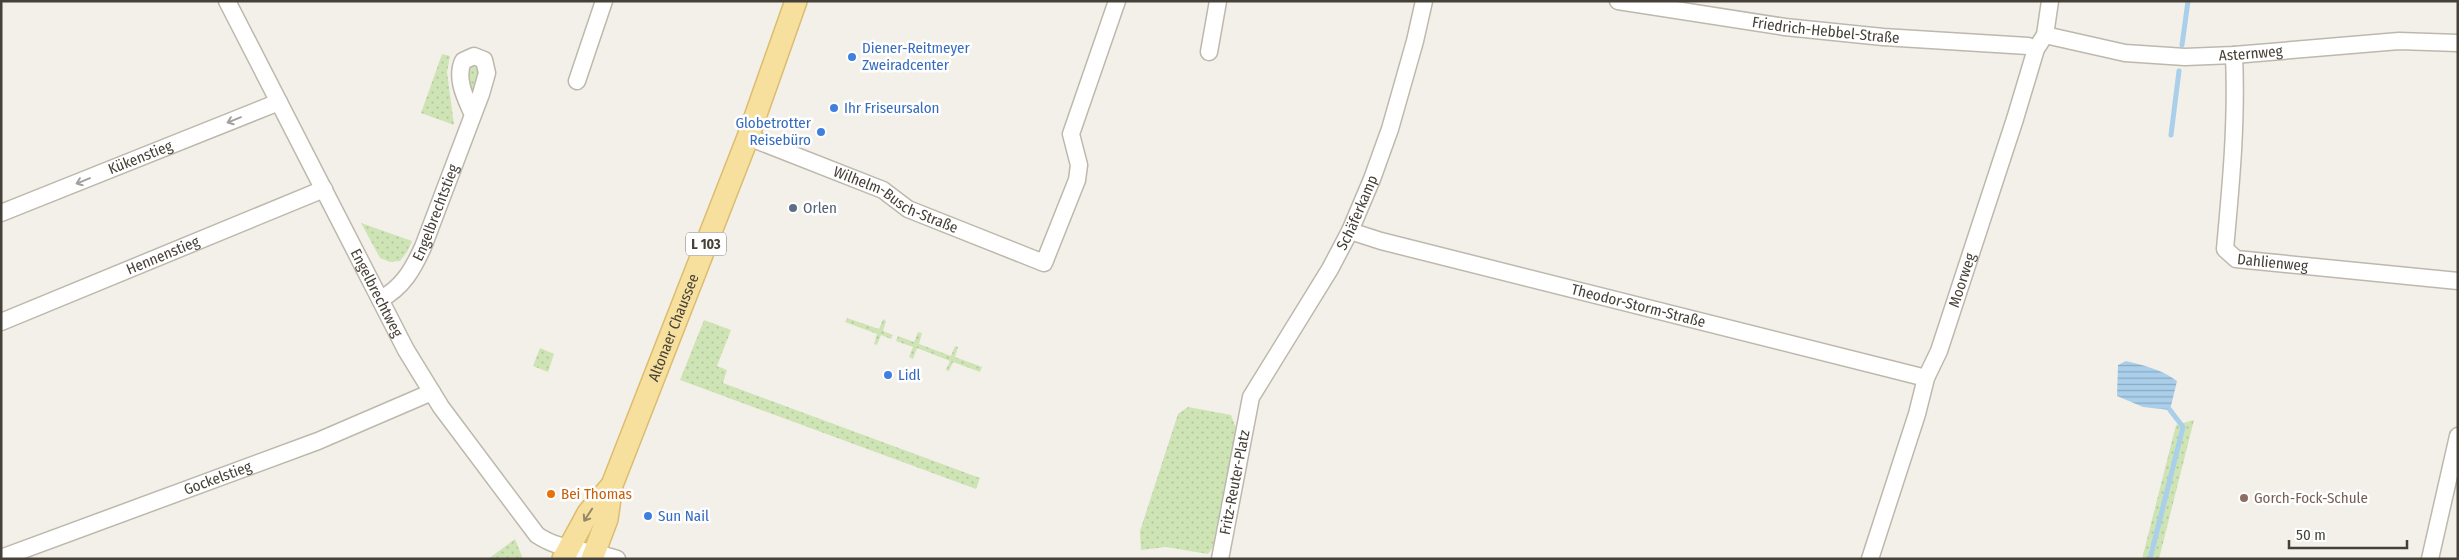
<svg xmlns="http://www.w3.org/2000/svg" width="2459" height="560" font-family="'Fira Sans Condensed',sans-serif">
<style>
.grass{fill:url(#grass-dots)}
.water{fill:url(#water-rules)}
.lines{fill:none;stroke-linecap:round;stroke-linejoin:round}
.stream{stroke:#aacfeb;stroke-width:5}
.minor-casing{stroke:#beb8ac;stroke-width:19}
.major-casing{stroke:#dbbd6f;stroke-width:24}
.minor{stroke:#fff;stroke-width:16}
.major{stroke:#f7df9e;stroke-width:21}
.oneway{stroke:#a2a09c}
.oneway2{stroke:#968866}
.shop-dot{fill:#3f7fe0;stroke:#fff;stroke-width:2}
.service-dot{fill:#5c6f8a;stroke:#fff;stroke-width:2}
.food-dot{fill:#e8710a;stroke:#fff;stroke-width:2}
.education-dot{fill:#8d6e63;stroke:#fff;stroke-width:2}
.labels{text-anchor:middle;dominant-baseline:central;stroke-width:5;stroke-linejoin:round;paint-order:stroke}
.shield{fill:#fff;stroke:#7e7a74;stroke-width:1}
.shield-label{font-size:14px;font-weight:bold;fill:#464138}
.street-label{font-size:15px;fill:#464138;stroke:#fff}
.shop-label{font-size:15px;fill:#366cbe;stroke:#fff;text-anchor:start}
.service-label{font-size:15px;fill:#4e5e75;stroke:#fff;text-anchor:start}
.food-label{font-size:15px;fill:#c56008;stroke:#fff;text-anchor:start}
.education-label{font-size:15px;fill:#785e54;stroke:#fff;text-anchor:start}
</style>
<defs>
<pattern id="grass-dots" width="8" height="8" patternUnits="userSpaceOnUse" patternTransform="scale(1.25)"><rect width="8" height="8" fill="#cee4b5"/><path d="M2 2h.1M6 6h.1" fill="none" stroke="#b2c59c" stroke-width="1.8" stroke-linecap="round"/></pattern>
<pattern id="water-rules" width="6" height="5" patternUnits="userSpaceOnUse" patternTransform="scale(1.25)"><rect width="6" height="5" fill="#aacfeb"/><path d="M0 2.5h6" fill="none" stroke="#8caabf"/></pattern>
</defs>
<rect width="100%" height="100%" fill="#f3f0e9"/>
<g class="grass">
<path d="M442,54L450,56L447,72L454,125L421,113Z"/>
<path d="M473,64L481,67L473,95L468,91L469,68Z"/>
<path d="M361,223L412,241L407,252L400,261L390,262L380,258Z"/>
<path d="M847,318L879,329L883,319L886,321L883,331L893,335L891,339L881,335L877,345L874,344L877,334L845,322Z"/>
<path d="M704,320L731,330L717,366L727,370L723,383L980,478L976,489L680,380Z"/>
<path d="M918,332L922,333L919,344L951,356L955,346L958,347L955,357L982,367L980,372L953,362L949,371L946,370L950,361L917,348L913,359L909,357L913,347L896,341L898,336L914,342Z"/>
<path d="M540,348L554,354L548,372L533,366Z"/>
<path d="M1188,407L1231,415L1236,428L1213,547L1208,554L1166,547L1141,550L1140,531L1178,414Z"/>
<path d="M2194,420L2159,559H2142L2176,425Z"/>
<path d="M515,539L523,559H488Z"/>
</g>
<path class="water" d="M2126,361C2145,366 2161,369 2177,381L2170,410L2143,407L2117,396L2118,365Z"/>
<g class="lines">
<g class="stream">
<path d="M2182,45L2188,1"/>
<path d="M2171,135L2179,71"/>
<path d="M2150,559L2183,427L2170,410"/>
</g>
<g class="minor-casing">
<g id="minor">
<path id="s1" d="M227,1L406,350L441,407L537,535C562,552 590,549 617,559"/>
<path id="s2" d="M1618,1L1785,27L1883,37L2028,46L2036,49"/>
<path id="s3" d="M2045,35L2125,53L2185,57L2234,55L2399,41L2458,43"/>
<path d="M1209,52L1218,1"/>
<path id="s4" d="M2234,55C2237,121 2231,184 2225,249L2236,259L2458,281"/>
<path d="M577,81L604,1"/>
<path id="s5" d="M748,137L883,190L908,209L1044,263L1077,180L1079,165L1071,134L1117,1"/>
<path id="s6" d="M1,213L279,102"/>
<path id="s7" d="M1350,231L1381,241L1926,378"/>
<path id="s8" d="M381,299C403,287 413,269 423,247L481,94L487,73L484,60L474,56L463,61C455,79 466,99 473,115"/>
<path id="s9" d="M1,322L324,189"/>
<path id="s10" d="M1,558L318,441L432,392"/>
<path id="s11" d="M1220,559L1251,397L1330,269L1350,231L1372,179L1390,129L1415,41L1424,1"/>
<path id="s12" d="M1870,559L1917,414L1926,378L1939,351L2015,119L2036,49L2045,35L2050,1"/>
<path d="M2430,559L2458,436"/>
</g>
</g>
<g class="major-casing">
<g id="major">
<path d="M563,559L588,513L612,485"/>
<path id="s13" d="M592,559L607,519L612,485L748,137L796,1"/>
</g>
</g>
<use href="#minor" class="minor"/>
<use href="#major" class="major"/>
</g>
<defs><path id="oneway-shaft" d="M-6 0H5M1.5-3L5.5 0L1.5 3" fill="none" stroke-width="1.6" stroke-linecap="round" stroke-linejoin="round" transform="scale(1.25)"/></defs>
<g class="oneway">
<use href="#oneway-shaft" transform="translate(234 120) rotate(158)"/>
<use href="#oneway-shaft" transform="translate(83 181) rotate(158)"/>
</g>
<use class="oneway2" href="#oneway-shaft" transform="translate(588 515) rotate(123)"/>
<g class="shop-dot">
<circle cx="852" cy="57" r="5"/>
<circle cx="834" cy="108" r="5"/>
<circle cx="821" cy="132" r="5"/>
<circle cx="888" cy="375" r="5"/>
<circle cx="648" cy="516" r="5"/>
</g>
<circle class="service-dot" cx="793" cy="208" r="5"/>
<circle class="food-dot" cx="551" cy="494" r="5"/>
<circle class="education-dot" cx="2244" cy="498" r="5"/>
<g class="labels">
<rect class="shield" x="686" y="232.5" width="40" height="23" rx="4"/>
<g class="shield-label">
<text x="706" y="244">L 103</text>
</g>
<g class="street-label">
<text stroke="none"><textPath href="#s2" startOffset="210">Friedrich-Hebbel-Straße</textPath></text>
<text stroke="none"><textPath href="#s3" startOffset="208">Asternweg</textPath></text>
<text stroke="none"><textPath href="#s6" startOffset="150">Kükenstieg</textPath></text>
<text stroke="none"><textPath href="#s5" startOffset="161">Wilhelm-Busch-Straße</textPath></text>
<text stroke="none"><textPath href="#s8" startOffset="105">Engelbrechtstieg</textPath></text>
<text stroke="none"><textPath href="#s11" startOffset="378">Schäferkamp</textPath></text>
<text stroke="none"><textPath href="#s9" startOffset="175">Hennenstieg</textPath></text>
<text stroke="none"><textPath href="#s4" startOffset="246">Dahlienweg</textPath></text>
<text stroke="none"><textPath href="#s12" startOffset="294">Moorweg</textPath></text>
<text stroke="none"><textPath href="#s1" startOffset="328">Engelbrechtweg</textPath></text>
<text stroke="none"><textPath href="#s7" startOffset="298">Theodor-Storm-Straße</textPath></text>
<text stroke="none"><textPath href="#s13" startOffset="246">Altonaer Chaussee</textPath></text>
<text stroke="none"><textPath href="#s10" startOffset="231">Gockelstieg</textPath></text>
<text stroke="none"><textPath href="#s11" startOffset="78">Fritz-Reuter-Platz</textPath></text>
</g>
<g class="shop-label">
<text x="862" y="48">Diener-Reitmeyer<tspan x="862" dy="17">Zweiradcenter</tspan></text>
<text x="844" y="108">Ihr Friseursalon</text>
<text x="811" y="123" text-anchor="end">Globetrotter<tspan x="811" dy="17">Reisebüro</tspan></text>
<text x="898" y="375">Lidl</text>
<text x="658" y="516">Sun Nail</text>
</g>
<g class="service-label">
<text x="803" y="208">Orlen</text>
</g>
<g class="food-label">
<text x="561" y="494">Bei Thomas</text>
</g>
<g class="education-label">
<text x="2254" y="498">Gorch-Fock-Schule</text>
</g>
</g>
<rect width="2459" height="560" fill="none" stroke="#464138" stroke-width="5"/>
<path d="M2289 540v8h118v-8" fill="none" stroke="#464138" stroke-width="2.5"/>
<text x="2296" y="540" font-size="15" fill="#464138" stroke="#ffffff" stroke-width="4" paint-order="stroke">50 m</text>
</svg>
